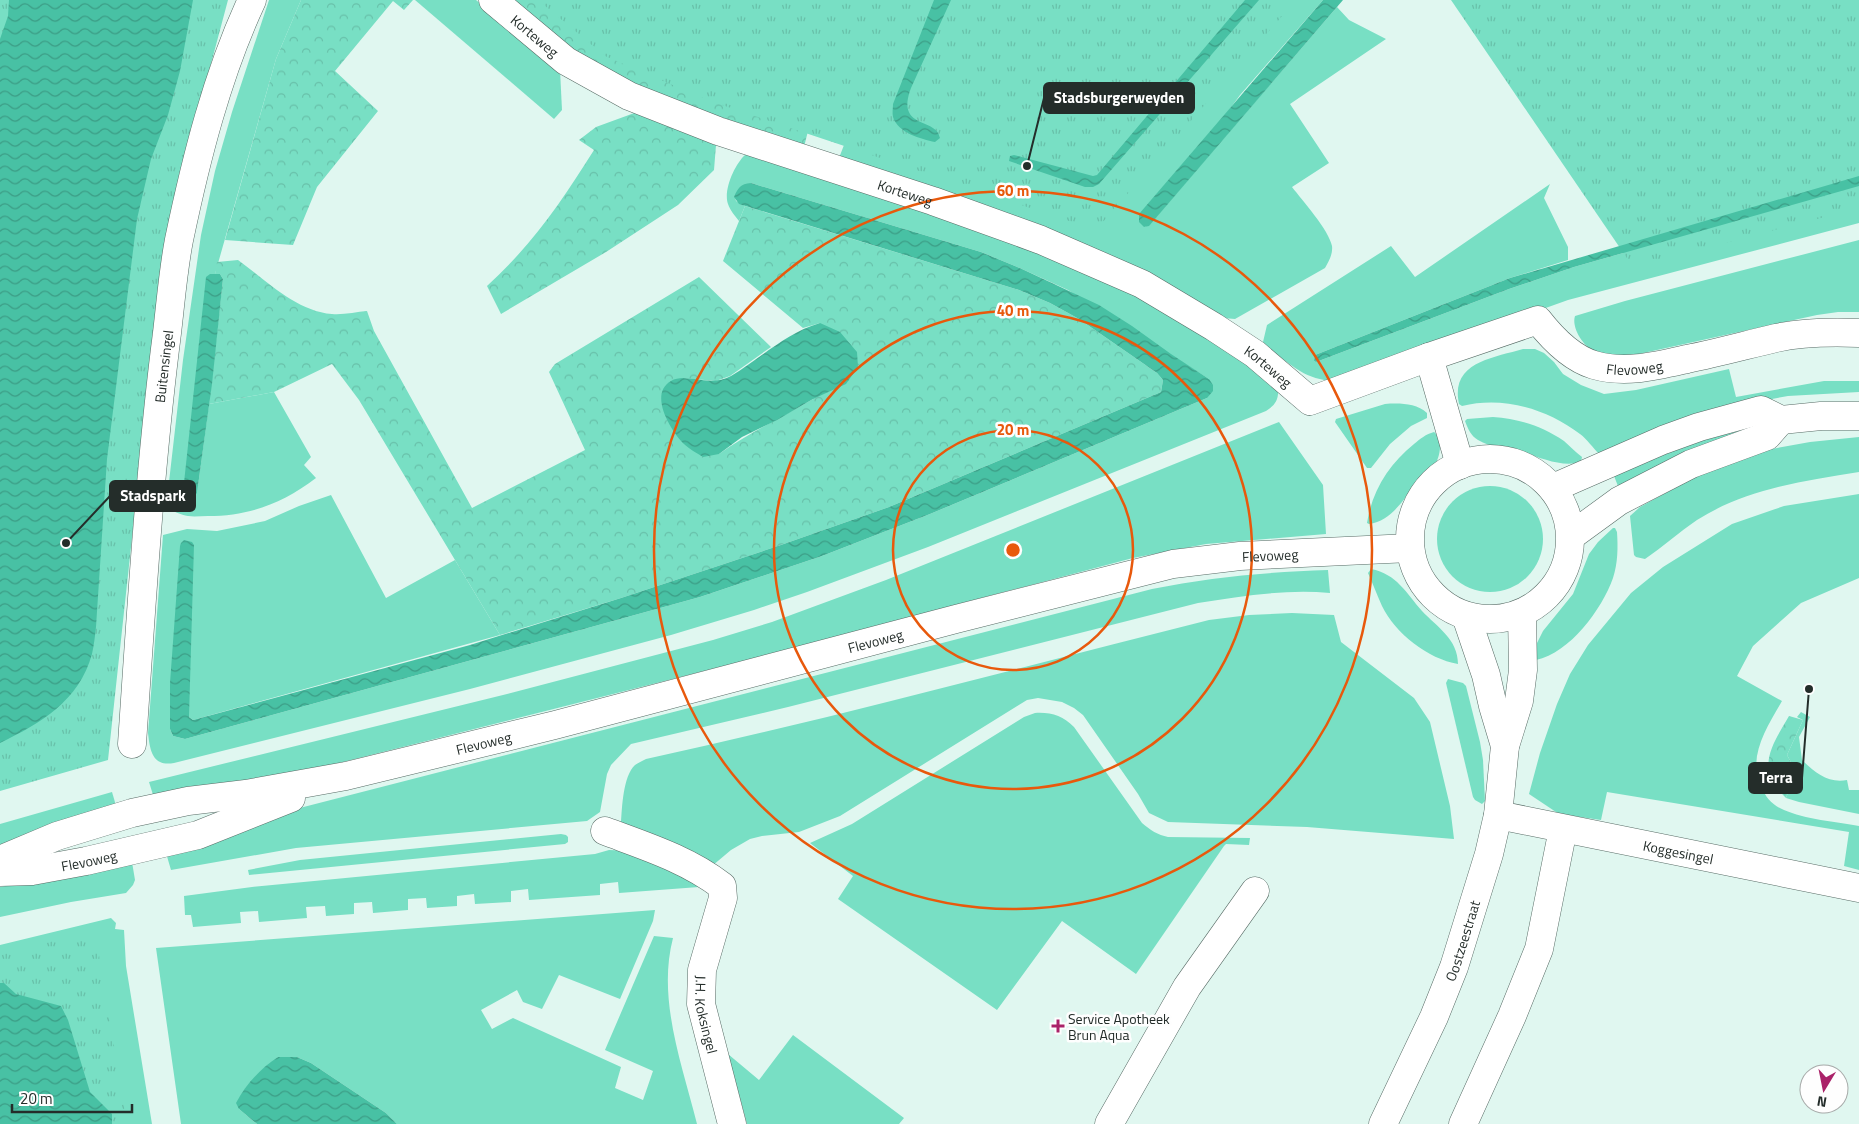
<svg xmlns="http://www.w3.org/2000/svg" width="1859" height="1124" font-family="'Titillium Web',sans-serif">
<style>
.green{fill:#78dfc4}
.forest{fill:url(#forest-crowns)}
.park{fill:url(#park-tufts)}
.water{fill:url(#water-waves)}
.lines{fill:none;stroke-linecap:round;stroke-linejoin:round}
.minor-casing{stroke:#576b65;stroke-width:29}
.tertiary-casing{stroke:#576b65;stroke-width:29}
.minor{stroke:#fff;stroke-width:28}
.tertiary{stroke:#fff;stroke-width:28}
.ring{fill:none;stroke:#e8590c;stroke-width:2.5}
.poi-dot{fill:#aa2269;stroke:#fefefe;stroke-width:2}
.labels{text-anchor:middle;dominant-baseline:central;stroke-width:5;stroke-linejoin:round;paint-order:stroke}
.street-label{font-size:14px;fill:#242d2a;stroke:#fefefe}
.poi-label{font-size:14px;fill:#242d2a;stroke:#fefefe;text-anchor:start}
.centre{fill:#e8590c;stroke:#fefefe;stroke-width:2.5}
.ring-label{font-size:15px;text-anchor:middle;font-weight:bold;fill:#e8590c;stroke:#fefefe;stroke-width:5;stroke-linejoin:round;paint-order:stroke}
.leader{fill:none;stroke:#242d2a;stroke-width:2}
.callout-dot{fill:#242d2a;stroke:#fefefe;stroke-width:2}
.callout{fill:#242d2a;stroke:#242d2a;stroke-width:2}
.callout-label{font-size:15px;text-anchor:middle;font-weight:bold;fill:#fff}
</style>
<defs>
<pattern id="forest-crowns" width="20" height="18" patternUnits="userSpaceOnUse" patternTransform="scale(1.25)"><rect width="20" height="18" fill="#78dfc4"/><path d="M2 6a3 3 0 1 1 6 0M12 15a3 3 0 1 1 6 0" fill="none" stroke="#68c0a9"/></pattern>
<pattern id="park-tufts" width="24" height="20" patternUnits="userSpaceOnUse" patternTransform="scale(1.25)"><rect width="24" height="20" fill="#78dfc4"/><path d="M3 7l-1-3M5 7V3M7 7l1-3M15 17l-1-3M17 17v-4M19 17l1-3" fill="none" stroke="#68c0a9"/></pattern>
<pattern id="water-waves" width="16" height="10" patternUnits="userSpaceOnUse" patternTransform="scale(1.25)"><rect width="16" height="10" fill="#48c1a4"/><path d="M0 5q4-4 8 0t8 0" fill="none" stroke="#3c9d86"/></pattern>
</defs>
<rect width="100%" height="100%" fill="#e0f7f0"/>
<g class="green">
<path d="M269,0H301L276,59L215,274H210L197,493L209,404L274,392L311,457L304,465L316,478C283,503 250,516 208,516C201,516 194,517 188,516C181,515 173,511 166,508L183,360L201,235L215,171L232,112Z"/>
<path d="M415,0H476L560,70L562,110L554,119Z"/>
<path d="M1259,0H1323L1240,95L1144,227L1149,225L1337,7L1349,20L1386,39L1290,104L1329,163L1292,187C1302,200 1329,230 1332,246C1333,254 1329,261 1325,268L1235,319L1223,318L839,158L864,93Z"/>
<path d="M745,155L755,156L1015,240L1159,306L1240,357L1278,388C1279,400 1275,405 1266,411L928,547L807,592L754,610L671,635L470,689L174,763C152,767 150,750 148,733L163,535L187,529L217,531L265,521L299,506L331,495L386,598L455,560L500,635L193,720L189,717L170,683V729L173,736L185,739L700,597L822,556L930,514L1207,398L1209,379L1068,290L1022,269L981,252L751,183L735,197L736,201L745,206L739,221C735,216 730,210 728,204C723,190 735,164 745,155Z"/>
<path d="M1550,184L1544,198L1568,247V260L1510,278L1315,355L1314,361L1316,362L1509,289L1574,267L1859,186V223L1568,300L1343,380C1309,384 1293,366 1267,347L1263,342L1267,325L1391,246L1415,277Z"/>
<path d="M1859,240V312H1838L1817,315L1625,357C1616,356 1605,356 1596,352C1584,348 1571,328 1575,316L1625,301Z"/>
<path d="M1523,349H1535L1544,353L1554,362L1563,374L1581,385L1604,394L1636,390L1729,369L1736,397L1824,381H1859V392L1788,396L1745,404L1599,454C1593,448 1587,439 1580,434C1547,409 1504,396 1462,406L1459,404C1450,362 1493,358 1523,349Z"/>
<path d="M1385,404C1399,403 1416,403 1427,413V418L1411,426L1390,444L1371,468H1367L1335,422L1336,419Z"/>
<path d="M1493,417C1519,419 1542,426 1564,441C1570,446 1575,452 1582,457L1581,462C1560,468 1538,456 1518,451C1504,447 1491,448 1478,440C1471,436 1468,429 1465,421L1467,419Z"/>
<path d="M1279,422L1323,485L1326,534L1206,544L1133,558L720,667L319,768L154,798L149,782L503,695L713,640L772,622L886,580Z"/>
<path d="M1767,425L1695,448L1618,486L1614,476L1629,467L1733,428Z"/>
<path d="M1434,432C1444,440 1440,458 1433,468C1429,473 1423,477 1418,482C1404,498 1392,521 1369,524L1367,523C1372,491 1389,464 1414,444C1420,439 1426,434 1434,432Z"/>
<path d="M1859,437V472C1803,481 1746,489 1697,520C1679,532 1663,547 1645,559L1636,557L1634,555L1630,516L1640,507L1702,473L1766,450L1810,442Z"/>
<circle cx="1490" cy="539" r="53"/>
<path d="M1859,494V578L1801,603L1753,646L1737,676L1782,701C1767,727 1747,757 1761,786C1766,798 1772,805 1784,810C1804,819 1837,822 1859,826V870L1844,866L1849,832L1607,792L1601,820L1559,814L1529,794L1540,753L1557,704L1570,674L1588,645L1631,593L1663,567L1732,524L1784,506Z"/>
<path d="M1613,528H1615L1617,532C1618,547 1618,563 1613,578C1602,609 1570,653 1536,660L1533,657L1537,643L1543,631L1573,594L1589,554L1598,542Z"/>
<path d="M1371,569C1397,574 1406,593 1422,611C1437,627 1458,639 1458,664C1428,659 1395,633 1382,606C1377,595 1373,584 1368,573Z"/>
<path d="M1328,570L1330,593C1286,589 1241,596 1198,603L788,707L631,744L611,765L607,774L600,812L587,821L296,848L171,870L166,853L288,811L1152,589C1211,577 1268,572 1328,570Z"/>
<path d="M1292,613L1334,615L1341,642L1414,698L1430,722L1450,806L1454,839L1307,827L1168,822L1149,813L1138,794L1083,715L1074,708L1062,702L1038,698L1027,700L1014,708L840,816L799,832L762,836L750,839L731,850L712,866L621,823C622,808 623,776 635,765C638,763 642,761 646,759C834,718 1021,667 1209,620L1249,615Z"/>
<path d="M1448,679L1463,683L1466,686L1480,742L1483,760L1485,801L1482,804L1475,800L1473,797L1446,683Z"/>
<path d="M1801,712L1810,717L1799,737L1802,760C1814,772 1829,784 1847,780L1849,790H1859V814L1799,802L1786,798L1796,771L1787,755L1803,720L1797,717Z"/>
<path d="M1035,713C1051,712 1063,716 1074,727L1142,823C1150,830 1158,835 1168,837L1250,838L1249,845L1226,844L1224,846L1136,974L1062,921L997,1010L838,899L853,876L810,843L852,824L1024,717Z"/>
<path d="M112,792L117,809L0,849V824Z"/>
<path d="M561,834L566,835L568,837V842L565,844L249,875L248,870L300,860Z"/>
<path d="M609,850C641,850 671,871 699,884V887L619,893L618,882L600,884V895L529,900L528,889L511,891V902L475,904L474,894L457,896V906L427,908L426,898L408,899V910L373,913L372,902L354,903V914L326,916L325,906L306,907L307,918L259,922L258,911L240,912L241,923L193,927L191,915H185L184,896L252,887L595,854Z"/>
<path d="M132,862L135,880L133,885L126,893L71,902L0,917V887Z"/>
<path d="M655,910L653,921L620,999L559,975L542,1009L523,1002L517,990L481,1010L492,1029L513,1018L621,1067L615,1088L643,1100L653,1071L605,1050L654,936L673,938C657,999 682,1064 697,1124H397L386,1113L311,1063L297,1057H278L239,1109L257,1124H181L156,948Z"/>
<path d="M111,918L116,923L115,929L124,930L126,966L152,1124H112L0,983V945Z"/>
<path d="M793,1035L904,1118L899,1124H747L728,1054L759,1080Z"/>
</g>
<g class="forest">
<path d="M301,0H413L404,10L393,1L335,71L378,111L317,187L293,245L225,240L276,59Z"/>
<path d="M511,0H563L811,119L804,147L702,115L593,65Z"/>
<path d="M637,112L716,145L714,170L678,205L606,252L501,314L487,286C532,245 562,201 594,150L579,140L596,127Z"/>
<path d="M745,206L1019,290L1050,303L1079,319L1157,373L1163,380L1161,392L889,507L778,546L621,598L500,635L359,400L332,364L274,392L209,404L223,279L220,274H215L217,262L238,260C266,280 296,311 332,314C343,315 356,312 367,311L374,331L472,508L585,450L549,372L555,364L699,277L771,347L730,376L716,381L682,378L719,454C749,433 782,417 813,399L820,323L803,328L723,261Z"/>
<path d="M1789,716L1803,720L1787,755L1796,771L1786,798C1755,768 1771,747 1789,716Z"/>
</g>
<g class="park">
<path d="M0,0H228L196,120L155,325L108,760L0,791Z"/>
<path d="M538,0H1296L1096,230L710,101L605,56Z"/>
<path d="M1451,0H1859V208L1633,267Z"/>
<path d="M81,934L97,943L125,1111L128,1124H0V955Z"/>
</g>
<g class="water">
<path d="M9,0H193L180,71L168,115L151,159L137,219L107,459L96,627C95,636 94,645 92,654C79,701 41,723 0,743V39L8,16Z"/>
<path d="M934,0H951L911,88C895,130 937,117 940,138L935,142C921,139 898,133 893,117C892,113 893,108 893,104Z"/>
<path d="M1245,0H1259L1099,184L1093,187H1085L1009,161L1010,156L1014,155L1093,176L1097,175Z"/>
<path d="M1323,0H1343L1149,226L1144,227L1139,222V214Z"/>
<path d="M1859,176V186L1574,267L1509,289L1316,362L1314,361L1315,355L1510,278Z"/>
<path d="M751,183L981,252L1022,269L1099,305L1132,326L1171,354L1209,379L1213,385V391L1207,398L930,514L822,556L700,597L185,739L173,736L170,729V683L180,546L181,543L184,540L192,542L194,545L189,717L193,720L470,645L621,598L778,546L889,507L1161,392L1163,380L1157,373L1079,319L1050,303L1019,290L739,204L734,197C738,188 740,184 751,183Z"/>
<path d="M210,274H220L223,279L212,384L197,493L194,496C189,496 186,496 183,492L206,277Z"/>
<path d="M820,323L840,332L857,352L858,367L846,384L813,399L777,420L742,437L719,454L703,457C697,453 689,449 684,444C671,431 648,394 671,381C686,372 709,388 731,376C761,358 786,333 820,323Z"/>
<path d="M0,983H4L16,994L61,1006L68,1020L90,1092L112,1114V1124H0Z"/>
<path d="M278,1057H297L311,1063L386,1113L397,1124H257L239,1109L236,1103C246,1084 261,1068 278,1057Z"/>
</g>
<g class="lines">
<g class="minor-casing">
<g id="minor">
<path id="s1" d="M493,0L566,61L629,96L718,131L933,201L1041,240L1142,284L1214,327L1255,354L1310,401L1429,357L1538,320C1552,338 1571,358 1594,365C1625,374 1656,366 1687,359C1717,353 1746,345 1776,338C1803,332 1832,332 1859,333"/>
<path d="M1429,357L1460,465"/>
<path id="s2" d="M132,744C141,612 149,480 165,349C170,313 172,276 179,240C196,159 217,75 252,0"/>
<path id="s3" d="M1498,815L1859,888"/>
<path id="s4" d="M605,831C645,846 687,859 722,886L723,898L702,970L701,1004L732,1124"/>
<path id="s5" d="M0,860L57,836L132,813L188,801L246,794L346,776L555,725L956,619L1173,564L1240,556L1410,548"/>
<path id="s6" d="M0,872L32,871L86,861L198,835L291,798"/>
<path d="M1109,1124L1187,987L1255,891"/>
<path d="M1463,1124L1512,1016L1539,949L1563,829"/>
</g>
</g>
<g class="tertiary-casing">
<g id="tertiary">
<circle cx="1490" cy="539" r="80"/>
<path d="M1553,488L1663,440L1699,427L1761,410L1781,420L1821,416H1859"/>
<path d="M1571,536L1619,501L1691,464L1767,436L1781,420"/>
<path d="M1466,616L1486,675L1493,706L1505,746"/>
<path id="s7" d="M1383,1124L1434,1017L1454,967L1489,854L1498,815L1505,746L1519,701L1523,670L1522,613"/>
</g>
</g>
<use href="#minor" class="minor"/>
<use href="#tertiary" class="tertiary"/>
</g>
<g class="ring">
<circle cx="1013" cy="550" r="120"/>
<circle cx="1013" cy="550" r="239"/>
<circle cx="1013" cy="550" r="359"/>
</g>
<path class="poi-dot" d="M1055.5 1018.5h5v5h5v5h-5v5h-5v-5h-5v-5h5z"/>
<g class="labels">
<g class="street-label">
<text stroke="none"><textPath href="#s1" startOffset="55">Korteweg</textPath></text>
<text stroke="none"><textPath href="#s1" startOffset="460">Korteweg</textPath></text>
<text stroke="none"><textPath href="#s1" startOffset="1275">Flevoweg</textPath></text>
<text stroke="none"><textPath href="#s2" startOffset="379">Buitensingel</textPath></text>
<text stroke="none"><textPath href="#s1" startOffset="865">Korteweg</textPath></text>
<text stroke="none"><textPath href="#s5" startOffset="1309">Flevoweg</textPath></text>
<text stroke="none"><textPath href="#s5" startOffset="904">Flevoweg</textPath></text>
<text stroke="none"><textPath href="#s5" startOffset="499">Flevoweg</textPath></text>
<text stroke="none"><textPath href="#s3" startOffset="184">Koggesingel</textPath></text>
<text stroke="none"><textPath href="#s6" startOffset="90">Flevoweg</textPath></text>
<text stroke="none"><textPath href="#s7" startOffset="200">Oostzeestraat</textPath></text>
<text stroke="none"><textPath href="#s4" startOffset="262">J.H. Koksingel</textPath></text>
</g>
<g class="poi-label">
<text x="1068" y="1018">Service Apotheek<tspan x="1068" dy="16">Brun Aqua</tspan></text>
</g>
</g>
<circle cx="1013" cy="550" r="8" class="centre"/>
<g class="ring-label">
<text x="1013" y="196">60 m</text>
<text x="1013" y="316">40 m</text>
<text x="1013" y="435">20 m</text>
</g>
<path class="leader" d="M1027 166L1044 98M66 543L110 496M1809 689L1802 778"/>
<g class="callout-dot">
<circle cx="1027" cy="166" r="5"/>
<circle cx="66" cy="543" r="5"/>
<circle cx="1809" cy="689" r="5"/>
</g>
<g class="callout">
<rect x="1044" y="83" width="150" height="30" rx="5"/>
<rect x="110" y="481" width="85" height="30" rx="5"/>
<rect x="1749" y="763" width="53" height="30" rx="5"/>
</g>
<g class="callout-label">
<text x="1119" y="103">Stadsburgerweyden</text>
<text x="153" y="501">Stadspark</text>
<text x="1776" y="783">Terra</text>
</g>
<g transform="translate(1824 1089) rotate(190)"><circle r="24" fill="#fefefe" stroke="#a7aaa9"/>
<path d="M0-4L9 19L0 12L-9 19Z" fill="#aa2269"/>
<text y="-8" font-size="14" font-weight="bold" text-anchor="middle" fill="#242d2a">N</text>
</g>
<path d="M12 1104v8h120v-8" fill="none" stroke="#242d2a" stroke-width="2.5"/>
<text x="20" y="1104" font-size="15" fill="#242d2a" stroke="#fefefe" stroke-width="4" paint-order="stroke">20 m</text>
</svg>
